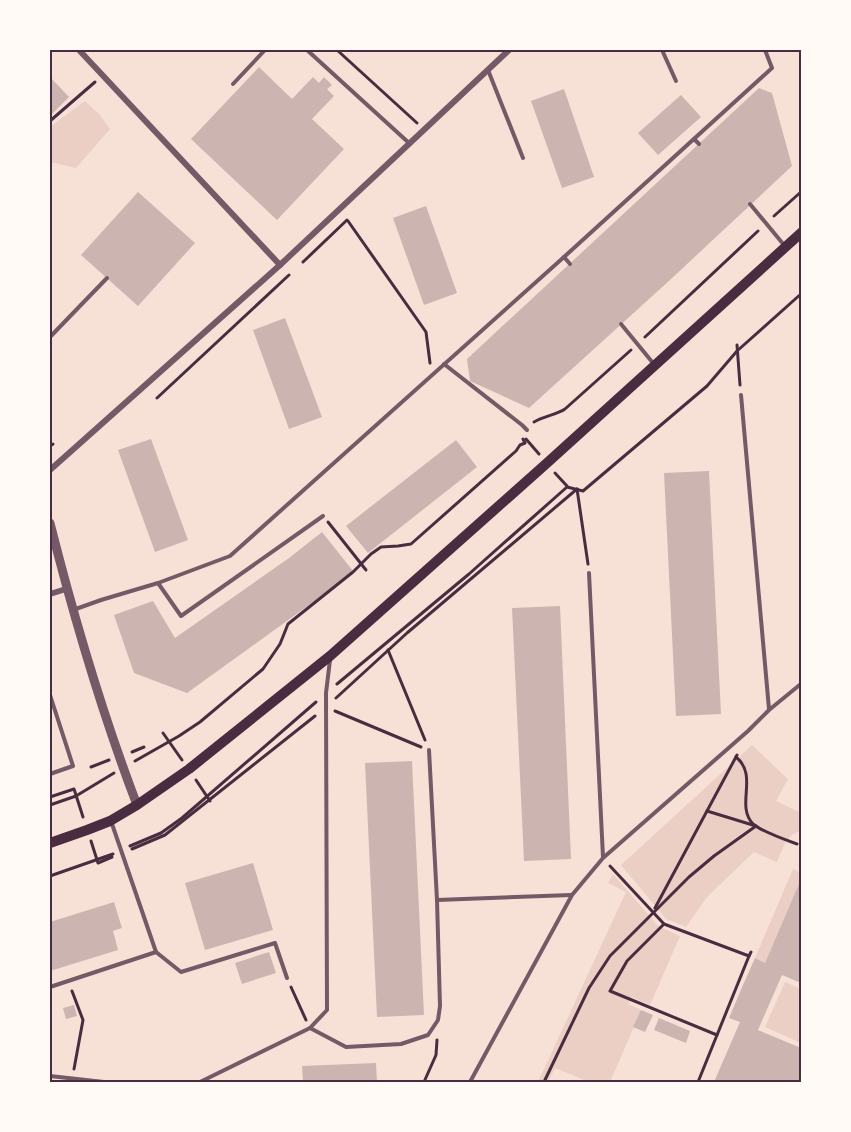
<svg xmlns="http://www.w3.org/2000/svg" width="851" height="1132" font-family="'Fira Sans Condensed',sans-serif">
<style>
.green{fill:#ebcfc5}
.building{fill:#ccb4b1}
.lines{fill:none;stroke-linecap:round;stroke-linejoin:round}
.path{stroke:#4a2c40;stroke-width:3}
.service{stroke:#755966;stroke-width:4}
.minor{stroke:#755966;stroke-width:6}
.tertiary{stroke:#755966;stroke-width:9}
.secondary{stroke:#4a2c40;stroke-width:10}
.neatline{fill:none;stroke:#4a2c40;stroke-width:2}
</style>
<rect width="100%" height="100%" fill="#f7e1d7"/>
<g class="green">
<path d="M85,101L99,114L110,129L76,168L50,162V127Z"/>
<path d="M752,745L788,779L776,801L801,813V831C786,834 783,849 777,862L754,852L707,897L686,927L666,919L621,865Z"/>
<path d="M793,869L801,873V879L765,963L755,958Z"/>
<path d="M613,874L658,926L680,936L650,1005L632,997L628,1004L641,1010L611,1080L617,1082H589L555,1068L548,1082H538L626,892L608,883Z"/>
<path d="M785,982L801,989V1043L765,1027Z"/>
</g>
<g class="building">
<path d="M259,67L292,99L313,77L319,83L324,77L332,85L327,89L334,96L312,119L344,149L277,220L191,139Z"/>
<path d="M50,77L69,97L50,116Z"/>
<path d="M759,88L772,93L792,166L670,280L529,408L470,381L467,359Z"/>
<path d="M564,89L594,177L562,188L531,101Z"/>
<path d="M681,95L701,117L658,155L638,133Z"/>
<path d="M138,192L195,243L138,306L81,255Z"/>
<path d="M426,206L457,293L424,305L393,218Z"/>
<path d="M285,318L322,417L289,429L253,330Z"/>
<path d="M151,439L188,540L155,552L118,450Z"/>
<path d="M456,440L477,467L368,553L346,526Z"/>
<path d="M709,471L721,714L676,716L664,473Z"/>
<path d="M322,532L353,571L320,597L187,693L134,673L114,615L153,601L175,638L289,558Z"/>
<path d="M560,606L571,859L524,861L512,608Z"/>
<path d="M412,761L424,1015L377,1017L365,763Z"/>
<path d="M253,863L273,930L205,950L185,883Z"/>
<path d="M801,879V983L782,975L758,1030L801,1048V1082H714L740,1022L729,1018L743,985L755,958L765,963Z"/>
<path d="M114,902L122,928L113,931L118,950L50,971V922Z"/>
<path d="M269,952L276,973L242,984L235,963Z"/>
<path d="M74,1005L77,1016L66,1019L63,1008Z"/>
<path d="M641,1010L653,1015L645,1032L633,1027Z"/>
<path d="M659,1018L690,1031L686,1043L654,1030Z"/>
<path d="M376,1063L377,1082H303L302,1066Z"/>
</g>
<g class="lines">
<g class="path">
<path d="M337,50L417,123"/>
<path d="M50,121L95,82"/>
<path d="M774,216L802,191"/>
<path d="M348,221L426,332L430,363"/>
<path d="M303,262L347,220"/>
<path d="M645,337L758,231"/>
<path d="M737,345L740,385"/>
<path d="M157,398L289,275"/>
<path d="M534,422C544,416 556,415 565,409L631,350"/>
<path d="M526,439L539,454"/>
<path d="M50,446L53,444"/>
<path d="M555,473L567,486"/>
<path d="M577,489L588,564"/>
<path d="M328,522L366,570"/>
<path d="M388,650L425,740"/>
<path d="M337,684L469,574L567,487L583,491L707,386L737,351L802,293"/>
<path d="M336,698L407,633L577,489"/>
<path d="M335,711L421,747"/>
<path d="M163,733L182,760"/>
<path d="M132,752L144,747"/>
<path d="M736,757C759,776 735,805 753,824C761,831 786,840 797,844"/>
<path d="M135,761L179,736L200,722L263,669L280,644L288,624L353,572L371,554L381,547L398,546L411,544L516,451L520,445L525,443L523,439"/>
<path d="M91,767L109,760"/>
<path d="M196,780L210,801"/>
<path d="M50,797L74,789L83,817"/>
<path d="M50,805L76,796L114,773"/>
<path d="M91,841L98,863L112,857"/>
<path d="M130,846L161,833L182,818L316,702"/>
<path d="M132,849L165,835L315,716"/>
<path d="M610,866L664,924L749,956L751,952"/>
<path d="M50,876L113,854"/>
<path d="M655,908L737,755"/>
<path d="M664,924L627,961L610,991L717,1035"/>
<path d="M291,987L306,1020"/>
<path d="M72,991L83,1020L74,1069"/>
<path d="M424,1082L436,1055L437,1040"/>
<path d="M544,1082L589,988L610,956L689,877L714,856L756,826L707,811"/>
<path d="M698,1082L749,956"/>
</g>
<g class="service">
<path d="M307,50L409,143"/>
<path d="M662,50L676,81"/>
<path d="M488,70L523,158"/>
<path d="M233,84L265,50"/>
<path d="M694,139L699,144"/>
<path d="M750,204L784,245"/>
<path d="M564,257L570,264"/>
<path d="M621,324L653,363"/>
<path d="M50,337L107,278"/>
<path d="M444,364L522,425L527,430"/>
<path d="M741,395L769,709"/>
<path d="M589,573L603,857"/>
<path d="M158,583L181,616L323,516"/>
<path d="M73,610L101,600L158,583L230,556L564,257L772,68L765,50"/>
<path d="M50,695L73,766L50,774"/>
<path d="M111,821L156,952L181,972L275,943L287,978"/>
<path d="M437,900L571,895"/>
<path d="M50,987L156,952"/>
<path d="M310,1028L346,1047L401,1044L428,1035L438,1020L440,1006L437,900L429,750"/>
<path d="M50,1076L104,1082"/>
<path d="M200,1082L310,1028L327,1010L326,693L330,660"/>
<path d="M470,1082L572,895L603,858L748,731L769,710L802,683"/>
</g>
<g class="minor">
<path d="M79,50L280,265"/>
<path d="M50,470L280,265L509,50"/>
<path d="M50,594L66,589"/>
</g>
<path class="tertiary" d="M50,523C74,618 102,713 137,805"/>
<path class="secondary" d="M50,843L87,830L110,821L137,805L189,769L330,656L547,463L802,232"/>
</g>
<rect width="851" height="1132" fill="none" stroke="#fffaf5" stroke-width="102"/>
<rect x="51" y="51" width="749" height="1030" class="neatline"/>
</svg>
